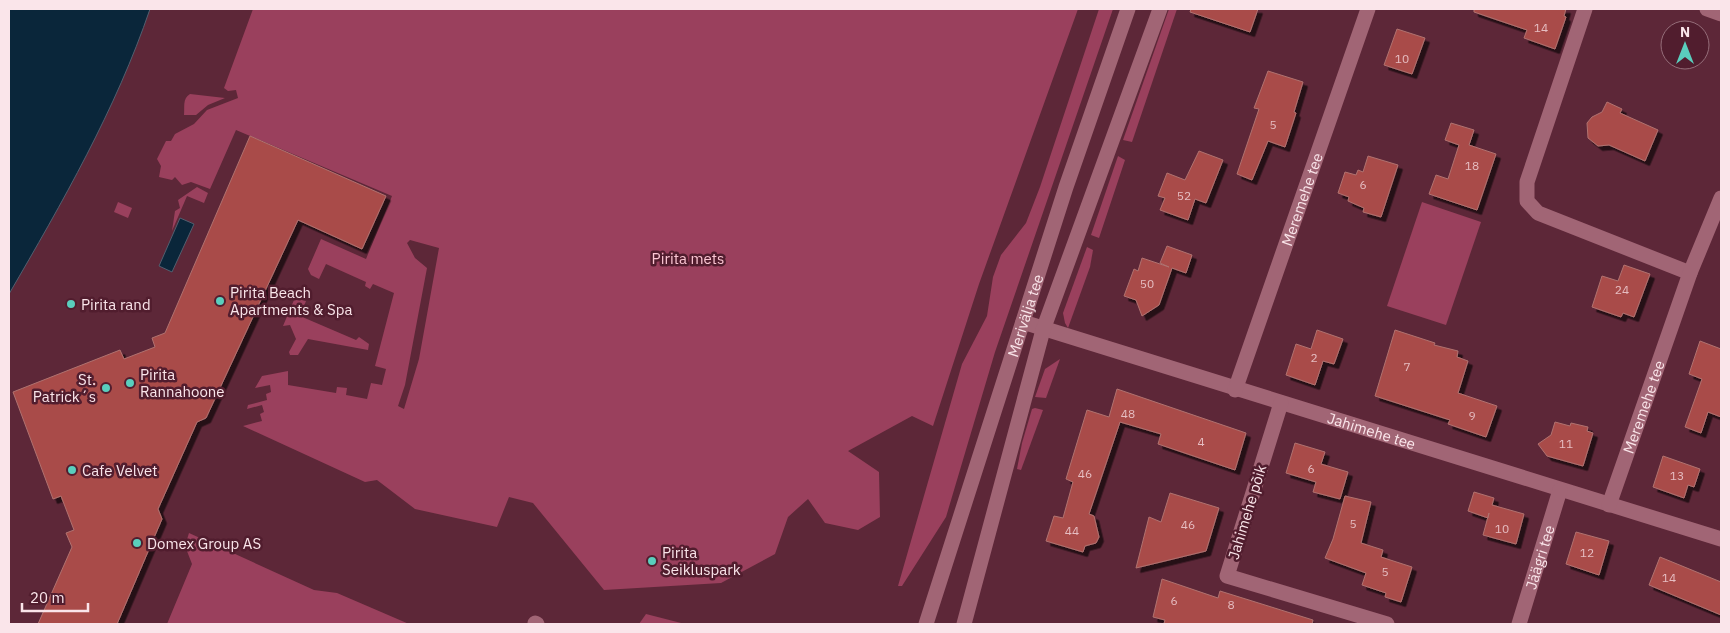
<svg xmlns="http://www.w3.org/2000/svg" width="1730" height="633" font-family="'IBM Plex Sans',sans-serif">
<style>
.green{fill:#9a405d;fill-rule:evenodd}
.water{fill:#0a263a;stroke:#525f6f}
.building{fill:#a94b4a;stroke:#b0726f;filter:url(#shadow)}
.lines{fill:none;stroke-linecap:round;stroke-linejoin:round}
.street{stroke:#a16575;stroke-width:15}
.secondary{stroke:#a16575;stroke-width:15}
.poi-dot{fill:#5acebd;stroke:#511d2e;stroke-width:2}
.labels{text-anchor:middle;dominant-baseline:central;stroke-width:5;stroke-linejoin:round;paint-order:stroke}
.number-label{font-size:12px;fill:#e6bec2}
.street-label{font-size:15px;fill:#fae5ea;stroke:#511d2e}
.park-label{font-size:15px;fill:#fbc6d3;stroke:#511d2e}
.poi-label{font-size:15px;fill:#fae5ea;stroke:#511d2e;text-anchor:start}
</style>
<defs>
<filter id="shadow"><feDropShadow dx="4.5" dy="4.5" stdDeviation="0" flood-color="#0009"/></filter>
</defs>
<rect width="100%" height="100%" fill="#5d2738"/>
<g class="green">
<path d="M253,9H1078L979,284L933,426L912,416L848,451L879,472L880,517L858,530L825,523L808,499L788,517L775,554L721,583L604,590L533,503L509,497L497,527L415,509L377,480L365,482L243,426L262,421L260,414L264,412L262,405L247,409L248,405L267,400L266,394L271,392L270,385L255,388L262,376L288,371V385L336,393L337,387L347,388L346,395L367,399L371,383L382,385L386,369L375,366L394,293L373,284L370,289L365,286L366,282L326,264L319,279L311,275L308,269L321,239L366,259L392,196L236,130L210,189L191,182L182,185L175,177L172,180L159,177L161,166L157,159L166,141H171L175,134L194,124L207,110L238,98L236,90L228,91L224,88ZM410,240L439,248L419,359L404,409L398,406L405,385L427,268L415,258L407,243Z"/>
<path d="M1099,9H1113L995,352L946,517L902,586H898L962,364L987,316L993,277L1001,255L1026,223L1040,187Z"/>
<path d="M1169,9H1177L1132,142L1123,140Z"/>
<path d="M190,94L225,98L208,105L196,115H184C185,107 182,99 190,94Z"/>
<path d="M1118,156L1125,160L1099,238L1091,235Z"/>
<path d="M197,187L208,193L204,203L187,196L172,231L175,211L180,208L178,200Z"/>
<path d="M118,202L132,208L128,218L114,212Z"/>
<path d="M1422,202L1481,222L1446,325L1387,306Z"/>
<path d="M1087,247L1093,250L1090,267L1068,328L1065,323L1063,313Z"/>
<path d="M301,299L306,301L300,316L356,340L359,337L369,344L368,350L308,339L298,355H290L289,352L296,339L290,325L283,326L294,300Z"/>
<path d="M1060,359L1046,398L1035,397L1045,369Z"/>
<path d="M1035,408L1043,410L1021,470L1017,469L1022,443L1032,409Z"/>
<path d="M189,533L314,590L337,593L409,624H167L192,564L185,546Z"/>
<path d="M646,614L685,624H639Z"/>
</g>
<g class="water">
<path d="M9,9H150C116,109 62,203 9,294Z"/>
<path d="M180,218L194,224L172,272L159,266Z"/>
</g>
<g class="building">
<path d="M1191,9H1258L1250,32L1190,12Z"/>
<path d="M1474,9H1566L1564,16L1566,17L1555,49L1524,38L1527,30L1474,12Z"/>
<path d="M1397,29L1425,38L1412,74L1384,65Z"/>
<path d="M1268,71L1303,82L1294,112L1296,113L1285,147L1268,141L1252,180L1237,174L1259,109L1254,108Z"/>
<path d="M1607,102L1622,109L1620,113L1658,130L1645,161L1609,145L1598,146L1588,138L1587,123L1592,117L1602,112Z"/>
<path d="M1451,123L1474,130L1469,145L1496,154L1477,210L1429,194L1436,175L1448,179L1459,145L1445,140Z"/>
<path d="M250,136L386,196L362,249L298,220L206,418L197,422L158,509L162,519L117,624H38L72,547L66,533L74,530L61,496L53,499L13,392L120,350L124,359L155,347L152,338L165,333Z"/>
<path d="M1199,151L1223,160L1206,203L1195,199L1188,220L1160,210L1165,198L1158,196L1167,173L1185,180Z"/>
<path d="M1368,156L1398,165L1381,217L1363,212L1364,208L1348,201L1349,197L1338,193L1345,172L1356,175L1358,170L1363,172Z"/>
<path d="M1167,246L1192,255L1186,273L1172,268L1159,305L1142,316L1136,300L1124,296L1134,269L1138,271L1142,258L1169,267L1160,263Z"/>
<path d="M1624,265L1650,274L1634,317L1623,313L1621,317L1592,307L1602,276L1618,281Z"/>
<path d="M1317,330L1343,339L1334,364L1323,361L1315,385L1286,375L1296,344L1311,349Z"/>
<path d="M1395,330L1435,343L1434,345L1458,351L1457,357L1468,361L1458,393L1497,406L1486,437L1448,424L1450,420L1375,396Z"/>
<path d="M1700,341L1721,349V417L1708,412L1701,433L1685,427L1702,379L1689,374Z"/>
<path d="M1117,389L1246,433L1235,470L1158,444L1161,434L1120,422L1089,514L1094,516L1099,537L1096,543L1085,546L1083,552L1046,541L1054,516L1063,518L1073,482L1066,479L1087,410L1109,417Z"/>
<path d="M1555,422L1570,426L1571,423L1588,427L1587,431L1593,433L1583,466L1547,456L1538,444L1551,435Z"/>
<path d="M1295,443L1325,452L1321,464L1348,472L1340,499L1313,492L1316,482L1286,473Z"/>
<path d="M1663,456L1700,469L1694,487L1688,485L1684,498L1653,487Z"/>
<path d="M1474,492L1494,498L1492,505L1524,514L1516,544L1483,535L1489,513L1488,518L1468,511Z"/>
<path d="M1170,493L1219,508L1206,551L1136,568L1149,517L1161,522Z"/>
<path d="M1345,496L1371,502L1361,543L1383,550L1381,557L1412,567L1401,602L1385,597L1386,593L1362,585L1366,573L1325,558L1333,539Z"/>
<path d="M1576,532L1609,541L1599,575L1566,564Z"/>
<path d="M1660,557L1721,582V615L1649,585Z"/>
<path d="M1162,579L1218,598L1220,591L1313,620L1312,624H1164L1165,620L1153,617Z"/>
</g>
<g class="lines">
<g class="street">
<path d="M1585,9L1527,182V201L1538,213L1690,273"/>
<path d="M1707,9L1721,14"/>
<path id="s1" d="M1023,322L1721,539"/>
<path id="s2" d="M1235,390L1368,9"/>
<path d="M1281,403L1227,576L1387,624"/>
<path id="s3" d="M1609,505L1690,273L1721,198"/>
<path d="M535,623L537,624"/>
<path id="s4" d="M1519,624L1560,490"/>
</g>
<g class="secondary">
<path id="s5" d="M926,624L1066,187L1128,9"/>
<path d="M964,624L1043,330L1160,9"/>
</g>
</g>
<g class="poi-dot">
<circle cx="220" cy="301" r="5"/>
<circle cx="71" cy="304" r="5"/>
<circle cx="130" cy="383" r="5"/>
<circle cx="106" cy="388" r="5"/>
<circle cx="72" cy="470" r="5"/>
<circle cx="137" cy="543" r="5"/>
<circle cx="652" cy="561" r="5"/>
</g>
<g class="labels">
<g class="number-label">
<text x="1541" y="27">14</text>
<text x="1402" y="58">10</text>
<text x="1273" y="124">5</text>
<text x="1472" y="165">18</text>
<text x="1363" y="184">6</text>
<text x="1184" y="195">52</text>
<text x="1147" y="283">50</text>
<text x="1622" y="289">24</text>
<text x="1314" y="357">2</text>
<text x="1407" y="366">7</text>
<text x="1128" y="413">48</text>
<text x="1472" y="415">9</text>
<text x="1201" y="441">4</text>
<text x="1566" y="443">11</text>
<text x="1311" y="468">6</text>
<text x="1085" y="473">46</text>
<text x="1677" y="475">13</text>
<text x="1353" y="523">5</text>
<text x="1188" y="524">46</text>
<text x="1502" y="528">10</text>
<text x="1072" y="530">44</text>
<text x="1587" y="552">12</text>
<text x="1385" y="571">5</text>
<text x="1669" y="577">14</text>
<text x="1174" y="600">6</text>
<text x="1231" y="604">8</text>
</g>
<g class="street-label">
<text stroke="none"><textPath href="#s2" startOffset="202">Meremehe tee</textPath></text>
<text stroke="none"><textPath href="#s5" startOffset="324">Merivälja tee</textPath></text>
<text stroke="none"><textPath href="#s3" startOffset="104">Meremehe tee</textPath></text>
<text stroke="none"><textPath href="#s1" startOffset="365">Jahimehe tee</textPath></text>
<text transform="translate(1247 512) rotate(-73)">Jahimehe põik</text>
<text stroke="none"><textPath href="#s4" startOffset="70">Jäägri tee</textPath></text>
</g>
<g class="park-label">
<text x="688" y="258">Pirita mets</text>
</g>
<g class="poi-label">
<text x="230" y="292">Pirita Beach<tspan x="230" dy="17">Apartments &amp; Spa</tspan></text>
<text x="81" y="304">Pirita rand</text>
<text x="140" y="374">Pirita<tspan x="140" dy="17">Rannahoone</tspan></text>
<text x="96" y="379" text-anchor="end">St.<tspan x="96" dy="17">Patrick´s</tspan></text>
<text x="82" y="470">Cafe Velvet</text>
<text x="147" y="543">Domex Group AS</text>
<text x="662" y="552">Pirita<tspan x="662" dy="17">Seikluspark</tspan></text>
</g>
</g>
<rect width="1730" height="633" fill="none" stroke="#fae5ea" stroke-width="20"/>
<g transform="translate(1685 45)"><circle r="24" fill="#511d2e" stroke="#956d79"/>
<path d="M0-4L9 19L0 12L-9 19Z" fill="#5acebd"/>
<text y="-8" font-size="14" font-weight="bold" text-anchor="middle" fill="#fae5ea">N</text>
</g>
<path d="M22 603v8h66v-8" fill="none" stroke="#fae5ea" stroke-width="2.5"/>
<text x="30" y="603" font-size="15" fill="#fae5ea" stroke="#511d2e" stroke-width="4" paint-order="stroke">20 m</text>
</svg>
